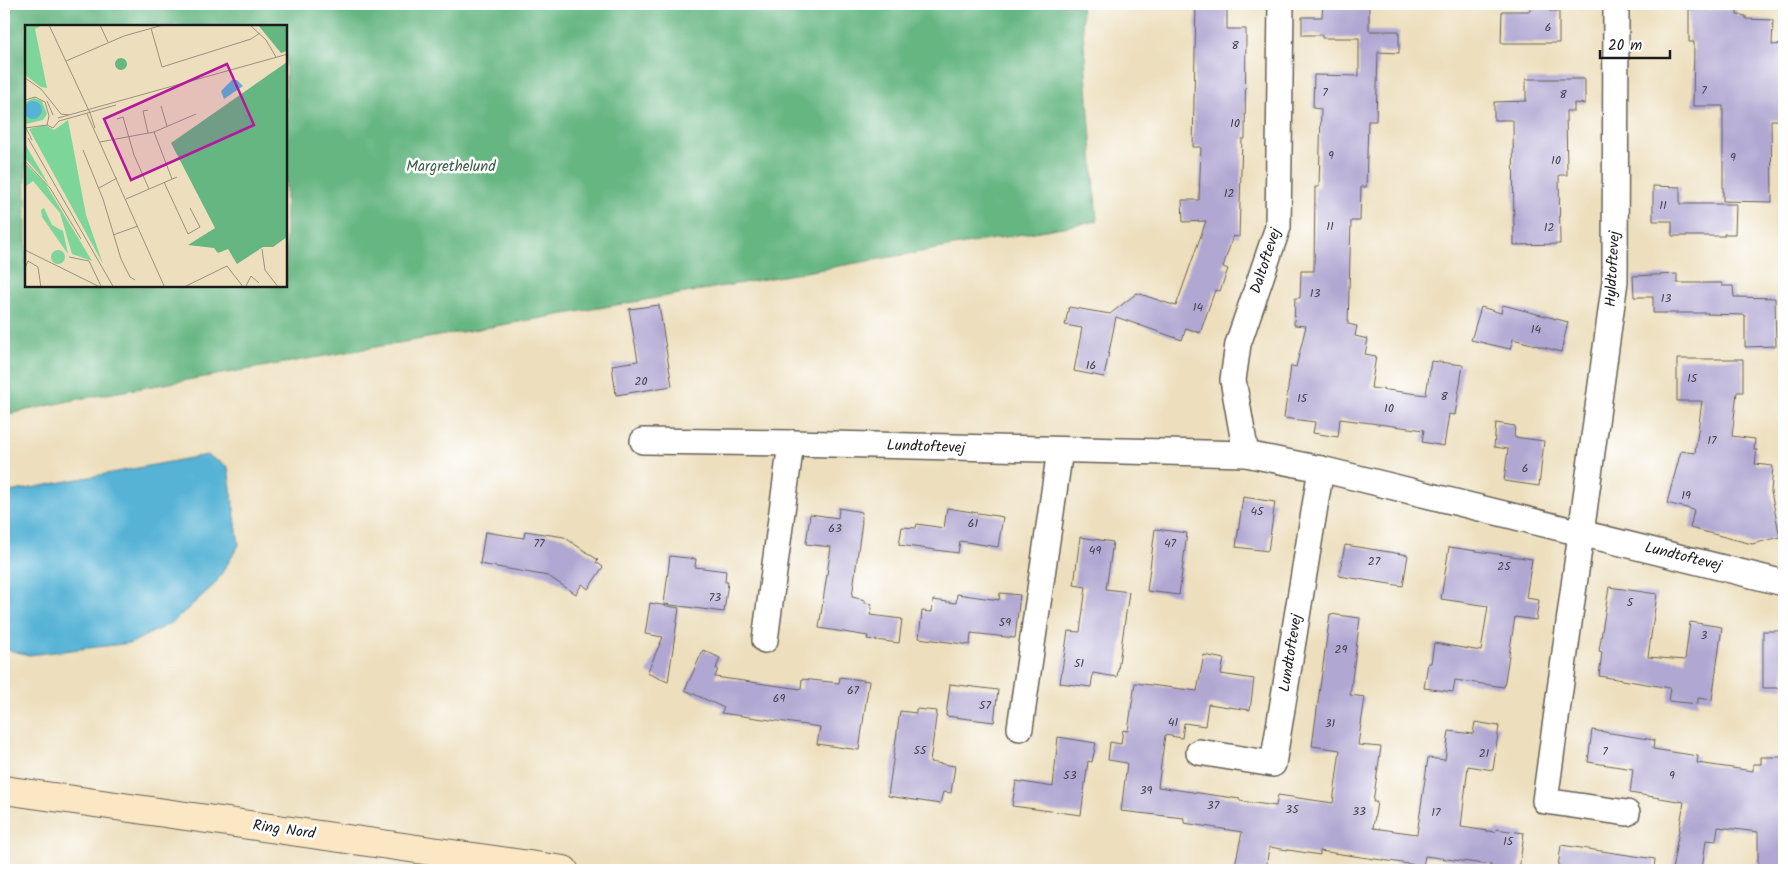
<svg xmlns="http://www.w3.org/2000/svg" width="1788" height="874" font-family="Kalam,sans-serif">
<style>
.forest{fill:#66b682;stroke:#41694f;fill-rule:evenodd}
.water{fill:#57b3d5;stroke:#3a6878}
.building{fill:#b0a7d2}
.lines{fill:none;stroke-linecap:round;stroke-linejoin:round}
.minor-casing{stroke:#656055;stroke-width:28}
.secondary-casing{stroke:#656055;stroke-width:30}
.minor{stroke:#fff;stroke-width:25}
.secondary{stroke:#fbe7c3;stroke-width:28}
.labels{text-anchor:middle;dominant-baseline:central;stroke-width:5;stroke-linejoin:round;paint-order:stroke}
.number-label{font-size:12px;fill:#413f4a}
.park-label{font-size:15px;fill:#3e5d48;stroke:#fff}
.street-label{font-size:15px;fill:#1c1c1c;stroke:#fff}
.inset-road{fill:none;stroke:#99917d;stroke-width:1}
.view{fill:#b5179e;fill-opacity:0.15;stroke:#b5179e;stroke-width:2.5}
.inset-edge{fill:none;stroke:#1c1c1c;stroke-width:2.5}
</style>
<rect width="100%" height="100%" fill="#fff"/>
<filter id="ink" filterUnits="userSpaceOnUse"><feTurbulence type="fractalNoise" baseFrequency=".02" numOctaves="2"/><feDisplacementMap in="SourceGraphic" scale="10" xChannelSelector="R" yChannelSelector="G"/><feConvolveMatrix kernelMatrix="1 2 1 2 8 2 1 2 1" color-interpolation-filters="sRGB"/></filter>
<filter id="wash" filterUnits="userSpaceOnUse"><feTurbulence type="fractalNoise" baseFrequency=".0096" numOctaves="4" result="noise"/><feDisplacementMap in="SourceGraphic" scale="20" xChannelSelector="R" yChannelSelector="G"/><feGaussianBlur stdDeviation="1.12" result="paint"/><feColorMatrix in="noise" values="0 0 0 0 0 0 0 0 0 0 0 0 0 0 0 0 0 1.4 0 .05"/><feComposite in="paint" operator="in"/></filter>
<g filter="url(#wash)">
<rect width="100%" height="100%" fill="#eddfbe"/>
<path class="forest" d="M4,4H1081L1097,221L84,398L4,415ZM26,26H286V286H26Z"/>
<path class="water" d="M207,455L228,467L239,545L215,584L173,622L131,643L29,655L4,649V493Z"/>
<g id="blocks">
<g class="building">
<path d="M1196,4H1227V29H1246L1245,139H1242L1239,237L1233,236L1223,267L1228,269L1220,291L1215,290L1200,333L1186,328L1182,340L1116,317L1104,377L1074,371L1082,328L1065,325L1069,307L1110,314L1137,293L1176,306L1206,221L1183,222L1182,200H1199L1201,147H1193Z"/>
<path d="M1323,4H1369V31H1399V53L1378,52L1376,121H1368L1366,187H1361L1360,221H1351L1348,324L1357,326L1355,336L1368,339L1365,354L1376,356L1371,388L1426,395L1431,361L1463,365L1455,415L1449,414L1444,446L1422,442L1424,430L1340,419L1338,437L1313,433L1315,422L1284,418L1291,366L1296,367L1306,326L1294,325L1295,298H1300L1301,271H1314L1315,187H1319L1321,109L1313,108L1314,75L1359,76V38H1322V35H1302V17H1322Z"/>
<path d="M1530,4H1549V11H1559V43H1501L1502,11H1530Z"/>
<path d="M1689,9L1737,10V15L1746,16V19L1773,20L1772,45L1783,44L1782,99H1784V120H1771L1772,202L1723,201V106H1693L1694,42H1689Z"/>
<path d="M1526,79H1585V104L1574,103V111H1566L1567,175H1559L1560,244L1514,245L1513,120H1494V102L1526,101Z"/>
<path d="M1653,186L1680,187V204H1736L1735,234H1724V236H1672V221H1653Z"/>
<path d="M1677,274V283H1722V286H1733L1734,297L1775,298L1776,346L1745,347V315L1707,314L1708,313H1653V297H1634L1633,276Z"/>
<path d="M659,305L672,386L616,395L612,365L638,361L629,309Z"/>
<path d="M1503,305L1568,322L1561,352L1513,339L1510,349L1471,340L1481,307L1501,313Z"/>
<path d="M1677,359H1743V392H1737L1732,436L1755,439L1754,450H1757L1755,464L1773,466L1771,492L1780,537L1752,544L1690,528L1694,510L1667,503L1681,451L1695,453L1702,401H1677Z"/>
<path d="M1496,423L1515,426L1514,437L1544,441L1539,486L1504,481L1508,449L1494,447Z"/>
<path d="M1243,497L1275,502L1268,551L1236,547Z"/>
<path d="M839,508L862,512L861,520L862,521L852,597L865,600V603L872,604L870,615L902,619L899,643L867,639L868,636L819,628L831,547L806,544L810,514L838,518Z"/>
<path d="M947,508L1003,517L998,547L960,541L958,553L899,545L902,527L916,528L917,524L944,528Z"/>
<path d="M1155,529L1187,533L1179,595L1147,591Z"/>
<path d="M525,531L564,537L598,560L596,562L603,567L588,589L582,584L576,594L548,576L480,564L485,532L524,538Z"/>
<path d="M1080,537L1113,542L1106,589L1129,592L1117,677L1093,673L1091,687L1060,683L1068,631L1080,632L1086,587L1074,585Z"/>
<path d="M1345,545L1408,555L1403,586L1339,576Z"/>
<path d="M1449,547L1532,559L1526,598L1539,600L1536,620L1515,617L1504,687L1455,680L1453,692L1424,688L1428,663H1431L1434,643L1481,651L1488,606L1441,599Z"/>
<path d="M670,556L696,559L695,567L726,571L725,582H728L724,612L664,604Z"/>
<path d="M1609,587L1657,594L1648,657L1685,660L1690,622L1722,627L1712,700L1698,698V704L1668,701L1670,688L1599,676L1602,652L1599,651Z"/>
<path d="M1000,593L1020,595L1015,638L971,633L970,645L919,638L922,611L932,612L933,600L956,603L957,594L999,600Z"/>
<path d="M650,603L679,608L668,682L647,673L663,637L645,634Z"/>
<path d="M1330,614L1360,618L1350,695L1365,697L1358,745L1381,747L1373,802H1377L1373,828L1417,834L1428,758L1445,760L1449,731L1473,734L1475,722L1499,726L1493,770L1468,766L1461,827L1495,832L1496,829L1524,833L1519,870H1490L1491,865L1425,856L1423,866L1320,851V855L1269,847L1266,870H1234L1242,832L1184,823V818L1121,811L1127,763L1108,760L1110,742L1121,744L1123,730L1128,731L1135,683L1197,691L1204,655L1224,659L1221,674L1254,679L1250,710L1208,704L1205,726L1184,723L1182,738L1165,735L1158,787L1240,799V801L1276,806L1278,795L1333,803L1340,750L1312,746Z"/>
<rect x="1763" y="631" width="21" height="57"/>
<path d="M703,650L720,658L716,668L718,669L715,677L801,689L802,679L839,683L840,677L869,681L859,750L817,744L820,727L721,713L724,708L685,690Z"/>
<path d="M950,684L998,690L994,722L946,716Z"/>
<path d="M916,709L937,711L930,762L955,766L951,793L943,792L940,804L888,796L900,711L916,713Z"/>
<path d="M1592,730L1654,740L1653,749L1698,756L1697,763L1753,771V764H1761V757H1784V870H1758V832L1718,827L1716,841L1706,840L1702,870H1672L1684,802L1630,793L1633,769L1588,762Z"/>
<path d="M1058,737L1096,743L1092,762L1088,761L1081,815L1012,806L1016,781L1053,787Z"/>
<path d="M1561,845L1655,859L1654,870H1575L1558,867Z"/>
</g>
</g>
</g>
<g filter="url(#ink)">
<use href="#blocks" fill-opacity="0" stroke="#656055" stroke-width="1"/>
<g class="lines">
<g class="minor-casing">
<g id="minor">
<path d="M1616,4L1615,281L1545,801L1627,813"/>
<path d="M643,441L791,443L1246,454L1321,469L1784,583"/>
<path d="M1246,454L1233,380L1238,344L1278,227L1281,4"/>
<path d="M765,640L791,443"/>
<path d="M1020,728L1060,450"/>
<path d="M1199,752L1273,764L1321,469"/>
</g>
</g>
<g class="secondary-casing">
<path id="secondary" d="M4,790L564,870"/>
</g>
<use href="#minor" class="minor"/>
<use href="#secondary" class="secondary"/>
</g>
</g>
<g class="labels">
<g class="number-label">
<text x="1548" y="27">6</text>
<text x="1235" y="45">8</text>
<text x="1704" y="90">7</text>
<text x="1325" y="92">7</text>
<text x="1563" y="94">8</text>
<text x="1235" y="123">10</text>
<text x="1331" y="155">9</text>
<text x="1733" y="157">9</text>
<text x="1556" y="160">10</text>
<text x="1229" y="193">12</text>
<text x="1663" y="205">11</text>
<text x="1330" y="226">11</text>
<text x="1549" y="227">12</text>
<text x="1315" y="293">13</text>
<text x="1666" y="298">13</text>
<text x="1198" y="307">14</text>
<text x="1536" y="329">14</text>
<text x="1091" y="365">16</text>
<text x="1692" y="378">15</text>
<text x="641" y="381">20</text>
<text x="1444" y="396">8</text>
<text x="1302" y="398">15</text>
<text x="1389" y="408">10</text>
<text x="1712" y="440">17</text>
<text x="1525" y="468">6</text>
<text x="1686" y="495">19</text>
<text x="1257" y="511">45</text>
<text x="973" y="523">61</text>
<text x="835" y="528">63</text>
<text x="539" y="543">77</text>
<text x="1170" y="543">47</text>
<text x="1095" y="550">49</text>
<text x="1374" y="561">27</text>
<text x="1504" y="566">25</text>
<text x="715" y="597">73</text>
<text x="1630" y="602">5</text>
<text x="1005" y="622">59</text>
<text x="1704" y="635">3</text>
<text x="1341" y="649">29</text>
<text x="1079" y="663">51</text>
<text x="853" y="690">67</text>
<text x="779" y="698">69</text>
<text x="985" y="705">57</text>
<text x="1173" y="722">41</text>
<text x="1330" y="723">31</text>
<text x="920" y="750">55</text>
<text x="1605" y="751">7</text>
<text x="1484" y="753">21</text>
<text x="1070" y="775">53</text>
<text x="1672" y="775">9</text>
<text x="1146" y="790">39</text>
<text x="1213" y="805">37</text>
<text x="1292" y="809">35</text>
<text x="1359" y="811">33</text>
<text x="1436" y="812">17</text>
<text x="1508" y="841">15</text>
</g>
<g class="park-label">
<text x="451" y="167">Margrethelund</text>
</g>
<g class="street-label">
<text transform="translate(1266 261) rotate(-72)">Daltoftevej</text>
<text transform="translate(1613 269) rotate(-87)">Hyldtoftevej</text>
<text transform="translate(926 447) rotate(2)">Lundtoftevej</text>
<text transform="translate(1683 557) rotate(14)">Lundtoftevej</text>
<text transform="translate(1291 653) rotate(-81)">Lundtoftevej</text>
<text transform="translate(284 830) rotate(8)">Ring Nord</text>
</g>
</g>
<g transform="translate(25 25)">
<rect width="262" height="262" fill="#eddfbe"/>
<path d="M0,0H18L10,4L22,63L16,62L0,50ZM9,73L17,76L22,89L18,95L1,99L0,77ZM43,95L61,190L78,239L4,104L20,100L29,105ZM0,119L24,160L0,133ZM0,138L20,158L67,236L47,229L35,188L8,156L0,162ZM19,183L27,200L38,206L43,229L17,192L16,185ZM26 232a7 7 0 1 1 14 0a7 7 0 1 1-14 0Z" fill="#7ed59a"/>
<path d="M233,0H262V26L256,28ZM90 39a6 6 0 1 1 12 0a6 6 0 1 1-12 0ZM262,37V212L248,222H238L212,239L203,224L193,228L189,223L163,220L190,203L146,118Z" fill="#66b682"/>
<path d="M207,55H212L218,61L199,74L196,66ZM-1 85a9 9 0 1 1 18 0a9 9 0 1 1-18 0Z" fill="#57b3d5"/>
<path class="inset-road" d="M24,0L65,88M75,0L83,17M225,0L241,15L251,32M126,3L137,42L226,14L235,8M41,36L99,11L138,0M0,53L16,64L36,89L44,90M0,75L10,72L20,77L24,91L22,100M22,76L28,90M136,81L142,101M123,85L118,86L123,108M65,88L70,103M62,89L140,263M33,93L263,29M92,94L98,92L109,130L124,164M34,96L91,80M22,100L28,103L34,96M0,101L7,115M0,103L22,100M129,107L147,154M3,113L89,263M75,117L129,107L171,89M58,125L78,174L96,234L105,252L110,255M0,136L25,163L56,214M139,157L163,209L175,202L165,183M74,163L92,153M101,174L152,152M88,210L113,201M237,224L240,245L254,263M0,225L77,263M44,232L64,236L76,261M0,243L3,236L13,242L16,263M157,263L202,241L219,263M220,263L226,251L234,258"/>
<path class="view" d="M202,39L229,100L106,155L79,94Z"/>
<rect width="262" height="262" class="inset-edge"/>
</g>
<rect width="1788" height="874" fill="none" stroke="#fff" stroke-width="20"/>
<path d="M1600 50v8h70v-8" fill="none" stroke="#1c1c1c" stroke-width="2.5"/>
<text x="1608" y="50" font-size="15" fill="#1c1c1c" stroke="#ffffff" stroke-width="4" paint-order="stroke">20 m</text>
</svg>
